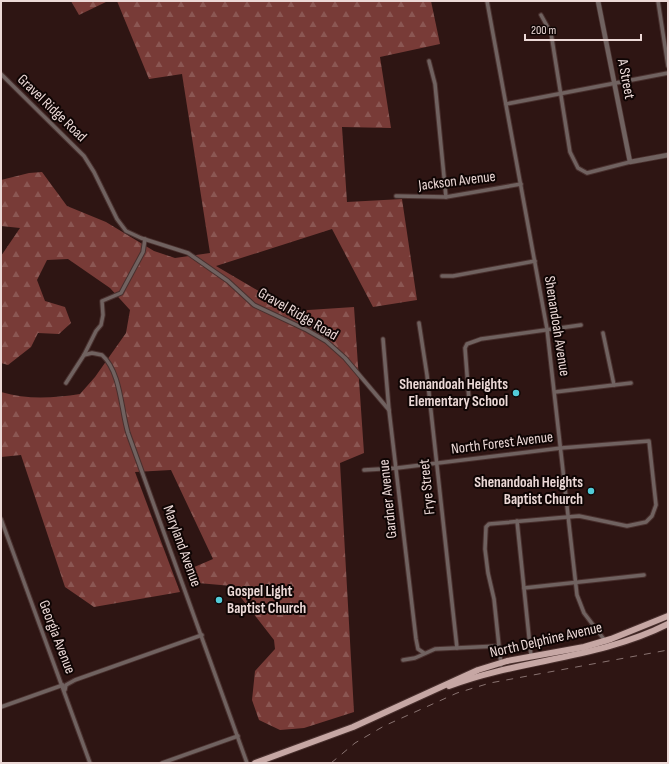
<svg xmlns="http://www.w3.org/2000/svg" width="669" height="764" font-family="'Sofia Sans Condensed',sans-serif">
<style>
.forest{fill:url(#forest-firs)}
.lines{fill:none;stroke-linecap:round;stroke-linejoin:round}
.minor-casing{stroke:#49302e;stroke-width:5.5}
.tertiary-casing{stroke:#49302e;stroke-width:6}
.primary-casing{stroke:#49302e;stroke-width:8}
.minor{stroke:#706260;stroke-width:3.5}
.tertiary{stroke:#706260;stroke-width:4.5}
.primary{stroke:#c6a7a4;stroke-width:6}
.rail{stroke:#887270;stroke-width:1;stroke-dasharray:7 7;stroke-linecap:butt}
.poi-dot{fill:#52cbd8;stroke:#0f0504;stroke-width:1.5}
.labels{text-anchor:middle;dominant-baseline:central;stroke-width:4;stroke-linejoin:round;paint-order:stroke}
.street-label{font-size:15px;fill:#ecd9d7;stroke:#0f0504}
.poi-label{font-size:15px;font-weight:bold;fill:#ecd9d7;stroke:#0f0504;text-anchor:end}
</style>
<defs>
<pattern id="forest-firs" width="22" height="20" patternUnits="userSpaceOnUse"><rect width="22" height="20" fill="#783b37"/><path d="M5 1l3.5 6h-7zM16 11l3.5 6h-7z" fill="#8b5753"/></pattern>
</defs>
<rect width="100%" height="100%" fill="#2e1513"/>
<g class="forest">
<path d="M71,1H108L79,15Z"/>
<path d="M117,1H431L440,44L380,57L391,128L342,127L347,202L402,199L417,300L373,307L332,229L216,266L293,311L354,307L364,453L340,463L354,712L304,728L280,730L259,720L252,700L255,671L275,649L274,640L232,586L198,583L192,568L213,559L171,470L135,472L180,592L94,607L65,587L21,455L1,457V392C28,400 53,398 80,394L95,377L126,333L130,310L110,288L68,259L47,260L37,280L45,301L65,307L71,323L59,334L38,333L31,347L8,365L1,363V256L20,228L1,226V180L29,173L42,172L67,206L106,222L154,251L175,258L210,253L182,74L149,79Z"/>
</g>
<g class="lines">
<g class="minor-casing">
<g id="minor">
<path d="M487,1L547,329L577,595L584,613L606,642"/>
<path d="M658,1L668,66"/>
<path d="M541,15L551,33L570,152L578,168L587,173L630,162"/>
<path d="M429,61L435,84L446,197"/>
<path d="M1,74L84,156L94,172L117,219L126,231L141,238L188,253L228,281L254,305L307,330L326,341L345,358L389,410"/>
<path d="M506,104L668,73"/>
<path d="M396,196L446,197L521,184"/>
<path d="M442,276H453L535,261"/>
<path d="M419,323L427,375L457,648"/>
<path d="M603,333L614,385"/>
<path d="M383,339L389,410L416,639L418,649L424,653"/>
<path d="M84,355L92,353L102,355C121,372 121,410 128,433L247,763"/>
<path d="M66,383L84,355L96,331L101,325L103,315L102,301L121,293L143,252L145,239"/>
<path d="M555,392L631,383"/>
<path d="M469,400L465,348L467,344L481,339L581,325"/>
<path d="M364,470L397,468L561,448L649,441L656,505L652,516L646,522L627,526L579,516L489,524L486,527L485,549L488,573L494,599L501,665"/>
<path d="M1,519L90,763"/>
<path d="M517,521L531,656"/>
<path d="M524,588L644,575"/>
<path d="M403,660L415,658L435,649L498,646"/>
<path d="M65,690L66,685L75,680L202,635"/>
<path d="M1,707L63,685"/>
<path d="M162,763L238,736"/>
</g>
</g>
<g class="tertiary-casing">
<path id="tertiary" d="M598,1L630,162L668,155"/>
</g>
<g class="primary-casing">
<g id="primary">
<path d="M449,686C520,659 599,659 668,624"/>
<path d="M255,763L353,727L478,670L507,661L584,647L611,639L668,616"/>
</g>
</g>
<use href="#minor" class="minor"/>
<use href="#tertiary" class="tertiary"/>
<use href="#primary" class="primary"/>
<path class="rail" d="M331,763L355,743L384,726L457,693L490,683L668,650"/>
</g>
<g class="poi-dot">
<circle cx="516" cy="393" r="4"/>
<circle cx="591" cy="491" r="4"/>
<circle cx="219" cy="600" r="4"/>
</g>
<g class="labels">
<g class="street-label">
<text transform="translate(626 79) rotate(79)">A Street</text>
<text transform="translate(52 108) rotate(44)">Gravel Ridge Road</text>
<text transform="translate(457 181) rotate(-7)">Jackson Avenue</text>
<text transform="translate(298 314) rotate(30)">Gravel Ridge Road</text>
<text transform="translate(557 326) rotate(81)">Shenandoah Avenue</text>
<text transform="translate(502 443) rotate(-7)">North Forest Avenue</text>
<text transform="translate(427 487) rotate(-96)">Frye Street</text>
<text transform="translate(388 499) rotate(-96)">Gardner Avenue</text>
<text transform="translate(182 546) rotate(70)">Maryland Avenue</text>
<text transform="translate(57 637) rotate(69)">Georgia Avenue</text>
<text transform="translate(546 640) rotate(-13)">North Delphine Avenue</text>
</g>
<g class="poi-label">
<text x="508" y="384">Shenandoah Heights<tspan x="508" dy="17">Elementary School</tspan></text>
<text x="583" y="482">Shenandoah Heights<tspan x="583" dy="17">Baptist Church</tspan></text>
<text x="227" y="591" text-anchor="start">Gospel Light<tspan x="227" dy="17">Baptist Church</tspan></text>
</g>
</g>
<rect width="669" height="764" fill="none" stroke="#ecd9d7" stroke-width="4"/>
<path d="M525 34v6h116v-6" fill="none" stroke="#ecd9d7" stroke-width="2"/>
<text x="531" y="34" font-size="12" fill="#ecd9d7" stroke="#0f0504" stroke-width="3" paint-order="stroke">200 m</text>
</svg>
